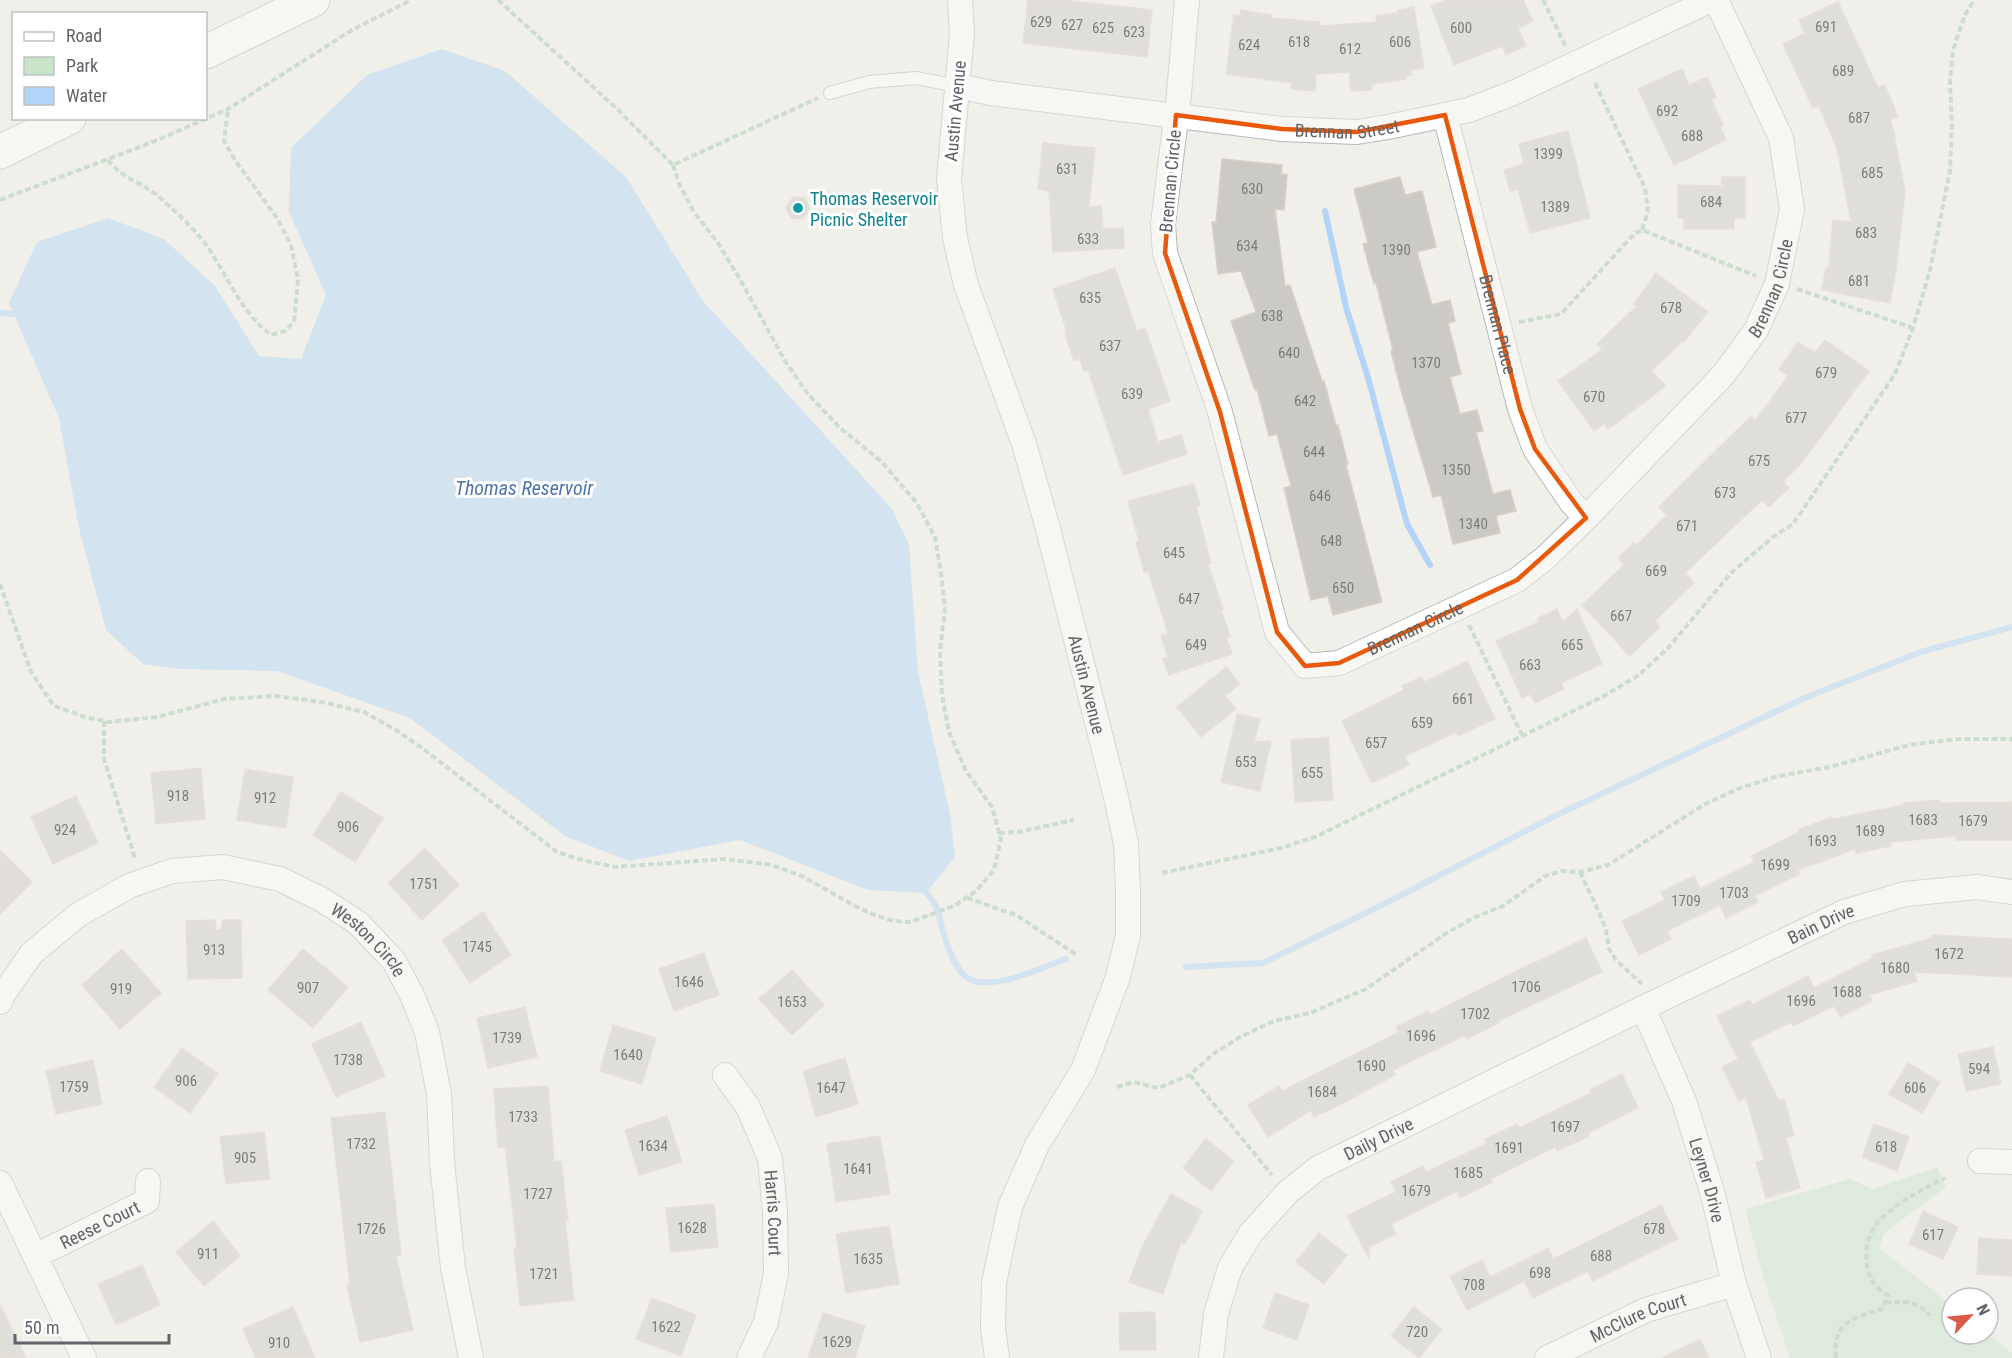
<svg xmlns="http://www.w3.org/2000/svg" width="2012" height="1358" font-family="'Roboto Condensed',sans-serif">
<style>
.green{fill:#c8e5ca}
.water{fill:#b1d4f8}
.lines{fill:none;stroke-linecap:round;stroke-linejoin:round}
.stream{stroke:#b1d4f8;stroke-width:6}
.building{fill:#cccac5;stroke:#d5d1c7;stroke-width:1.5}
.lane-casing{stroke:#b5b8bb;stroke-width:14}
.street-casing{stroke:#b5b8bb;stroke-width:26}
.secondary-casing{stroke:#b5b7bb;stroke-width:35}
.path{stroke:#a1c6ae;stroke-width:4;stroke-dasharray:6 3;stroke-linecap:butt}
.lane{stroke:#fff;stroke-width:12}
.street{stroke:#fff;stroke-width:24}
.secondary{stroke:#fff;stroke-width:33}
.marked{fill:none;stroke:#e8590c;stroke-width:4.5;stroke-linejoin:round}
.culture-dot{fill:#0f9aa8;stroke:#fff;stroke-width:2}
.labels{text-anchor:middle;dominant-baseline:central;stroke-width:6;stroke-linejoin:round;paint-order:stroke}
.number-label{font-size:15px;fill:#7b7d7e}
.street-label{font-size:18px;fill:#606367;stroke:#fff}
.culture-label{font-size:18px;fill:#0d838f;stroke:#fff;text-anchor:start}
.water-label{font-size:20px;font-style:italic;fill:#4e75a9;stroke:#fff}
</style>
<rect width="100%" height="100%" fill="#f0efe9"/>
<path class="green" d="M1937,1167L1946,1187L1884,1233L1879,1248L1952,1305V1334H1988L2012,1353V1358H1790L1764,1280L1745,1209L1850,1179L1872,1189Z"/>
<path class="water" d="M442,49L505,71L626,177L703,301L892,509L909,545L918,672L950,814L955,857L926,893L868,890L740,840L629,861L565,836L410,718L277,671L181,669L143,664L106,630L79,528L59,418L9,303L37,242L108,218L164,239L215,286L259,356L301,359L326,295L289,212L291,148L367,75Z"/>
<g class="lines">
<g class="stream">
<path d="M1325,211L1346,307L1369,381L1407,524L1430,565"/>
<path d="M0,313L14,314"/>
<path d="M926,893C939,904 939,919 944,935C948,948 954,966 965,976C986,995 1043,967 1066,959"/>
<path d="M1186,967L1263,963L1382,905L1559,814L1809,696L1921,652L2012,627"/>
</g>
</g>
<g class="building">
<path d="M1028,0H1063L1152,10L1147,57L1023,43Z"/>
<path d="M1446,0H1523L1533,21L1518,28L1526,46L1506,55L1502,46L1454,65L1431,6Z"/>
<path d="M1838,2L1878,88L1885,85L1898,117L1890,120L1893,128L1905,191L1896,270L1890,303L1822,290L1826,267L1829,268L1833,220L1851,222L1837,148L1819,106L1813,108L1783,44L1805,33L1799,20Z"/>
<path d="M1414,7L1424,68L1411,70L1412,75L1406,76V79L1372,84V90L1351,91L1349,72L1316,74L1315,91L1291,89L1292,83L1226,74L1234,15L1240,16L1241,10L1272,15V18L1320,22V26L1377,22L1376,16L1398,13V10Z"/>
<path d="M1682,69L1689,85L1707,77L1716,97L1711,99L1723,125L1720,127L1726,140L1674,165L1638,89Z"/>
<path d="M1568,131L1590,218L1530,233L1518,189L1510,191L1504,170L1524,164L1519,144Z"/>
<path d="M1043,143L1095,148L1089,207L1101,206L1103,229L1123,228L1124,248L1053,252L1049,191L1038,189Z"/>
<path d="M1222,159L1282,165L1281,174L1287,175L1284,210L1275,209L1285,286L1290,285L1322,381H1324L1336,426L1338,425L1348,464L1346,465L1382,602L1333,615L1328,596L1311,600L1284,488L1291,486L1277,434L1269,436L1257,389L1255,390L1231,321L1256,312L1241,271L1218,274L1212,222H1216Z"/>
<path d="M1400,177L1405,195L1422,191L1436,247L1417,252L1432,305L1450,300L1455,321L1448,323L1461,374L1450,377L1460,414L1477,410L1483,431L1476,432L1493,494L1510,490L1516,511L1496,516L1500,533L1453,544L1441,495L1433,497L1401,390L1391,351L1393,350L1376,283L1374,284L1363,244L1368,243L1354,189Z"/>
<path d="M1722,177H1745V218H1734V229H1684V218H1678V185L1722,186Z"/>
<path d="M793,197L805,198L810,209L802,219L791,218L786,207Z"/>
<path d="M1115,268L1137,331L1145,328L1170,401L1148,409L1158,442L1181,435L1187,454L1123,475L1088,370L1084,371L1080,359L1074,361L1065,333L1067,332L1053,289Z"/>
<path d="M1656,273L1708,312L1684,342L1683,341L1651,371L1665,385L1653,396L1608,429L1604,424L1594,431L1558,381L1602,350L1597,344L1637,306L1634,304Z"/>
<path d="M1825,340L1869,371L1800,465L1783,482L1789,488L1769,507L1762,500L1685,573L1694,583L1655,621L1660,627L1630,656L1582,605L1624,565L1618,558L1634,543L1636,546L1667,515L1659,507L1751,416L1755,421L1788,376L1779,369L1798,342L1815,353Z"/>
<path d="M1194,484L1200,505L1196,506L1211,563L1208,564L1223,609L1221,610L1230,636L1226,637L1232,654L1169,675L1163,659L1168,657L1161,636L1168,633L1148,571L1144,572L1136,542L1139,541L1128,501Z"/>
<path d="M1557,609L1563,622L1577,609L1602,664L1561,683L1564,689L1535,703L1530,694L1522,698L1496,641L1539,622L1538,618Z"/>
<path d="M1467,661L1495,719L1458,736L1456,732L1405,756L1409,765L1372,783L1342,721L1404,690L1402,686L1421,677L1424,682Z"/>
<path d="M1226,667L1239,684L1225,696L1236,709L1201,737L1177,707Z"/>
<path d="M1237,714L1260,719L1254,742L1271,741L1260,791L1221,782Z"/>
<path d="M1328,737L1333,800L1295,802L1291,740Z"/>
<path d="M201,768L205,819L156,824L151,773Z"/>
<path d="M245,769L293,777L286,828L237,820Z"/>
<path d="M341,792L383,818L355,862L313,835Z"/>
<path d="M76,796L98,843L53,864L31,817Z"/>
<path d="M1939,800L1940,803L2012,802V840H1956V836L1890,842L1891,846L1856,853L1855,849L1798,870L1800,874L1755,896L1758,902L1726,918L1720,905L1667,931L1671,939L1639,955L1622,921L1665,900L1661,892L1694,876L1700,889L1754,862L1751,856L1799,832L1798,830L1832,817L1833,819L1904,805V803Z"/>
<path d="M425,848L459,885L422,920L388,883Z"/>
<path d="M0,850L32,882L0,914Z"/>
<path d="M483,912L511,955L470,983L442,940Z"/>
<path d="M215,920L216,930H221L223,920H241L242,978L188,979L186,921Z"/>
<path d="M1932,935L2012,939V977L1914,972L1917,981L1869,995L1872,1001L1840,1017L1834,1006L1793,1026L1791,1022L1750,1042L1779,1101L1784,1099L1794,1135L1786,1138L1800,1188L1766,1198L1756,1162L1764,1160L1746,1097L1739,1101L1722,1067L1738,1059L1717,1016L1750,1000L1752,1005L1808,976L1814,988L1873,958L1872,955L1932,938Z"/>
<path d="M1586,938L1602,972L1498,1021L1499,1023L1467,1039L1465,1035L1393,1070L1395,1075L1347,1101L1314,1117L1311,1110L1268,1137L1248,1105L1279,1086L1282,1091L1399,1032L1396,1027L1428,1011L1430,1015L1534,962V963Z"/>
<path d="M122,949L161,993L120,1029L82,985Z"/>
<path d="M303,949L348,987L313,1028L268,990Z"/>
<path d="M704,953L719,995L674,1011L659,969Z"/>
<path d="M792,970L824,1005L792,1035L759,999Z"/>
<path d="M525,1007L537,1057L488,1068L477,1018Z"/>
<path d="M361,1022L385,1076L336,1097L312,1044Z"/>
<path d="M613,1025L656,1038L642,1084L600,1071Z"/>
<path d="M1993,1047L2001,1084L1966,1091L1958,1054Z"/>
<path d="M182,1048L218,1074L190,1113L154,1087Z"/>
<path d="M845,1058L858,1104L816,1117L803,1071Z"/>
<path d="M93,1060L102,1104L56,1114L46,1071Z"/>
<path d="M1908,1063L1940,1082L1922,1113L1889,1094Z"/>
<path d="M1622,1074L1638,1108L1588,1133L1589,1136L1557,1151L1555,1147L1491,1179L1492,1182L1460,1198L1457,1191L1391,1224L1396,1234L1369,1247V1259L1347,1216L1396,1192L1391,1182L1423,1166L1427,1172L1487,1143L1485,1139L1517,1124L1519,1128L1591,1093L1590,1090Z"/>
<path d="M548,1086L554,1162L561,1161L568,1220H565L574,1300L520,1306L514,1248L517,1247L505,1147L498,1148L494,1089Z"/>
<path d="M385,1112L401,1255L396,1256L413,1330L360,1342L347,1285L350,1284L331,1118Z"/>
<path d="M667,1116L682,1162L639,1175L625,1130Z"/>
<path d="M1874,1124L1909,1137L1897,1171L1862,1157Z"/>
<path d="M264,1132L270,1179L226,1184L220,1137Z"/>
<path d="M880,1136L890,1194L836,1202L827,1144Z"/>
<path d="M1206,1139L1234,1161L1211,1191L1183,1168Z"/>
<path d="M1171,1194L1202,1211L1185,1244L1181,1242L1163,1294L1129,1282L1142,1247Z"/>
<path d="M714,1204L718,1247L671,1252L666,1208Z"/>
<path d="M1661,1205L1678,1239L1593,1281L1588,1271L1533,1298L1524,1281L1467,1310L1450,1276L1482,1260L1490,1277L1548,1248L1553,1259Z"/>
<path d="M1923,1211L1958,1227L1943,1259L1909,1244Z"/>
<path d="M213,1221L240,1256L204,1286L176,1252Z"/>
<path d="M889,1226L899,1284L846,1293L836,1234Z"/>
<path d="M1319,1233L1347,1255L1324,1284L1296,1262Z"/>
<path d="M1979,1238L2012,1240V1276L1977,1274Z"/>
<path d="M142,1265L160,1305L116,1325L98,1284Z"/>
<path d="M1275,1293L1309,1305L1297,1340L1263,1328Z"/>
<path d="M652,1298L696,1315L681,1356L636,1339Z"/>
<path d="M0,1305L26,1358H0Z"/>
<path d="M293,1307L315,1358H256L243,1329Z"/>
<path d="M1414,1307L1442,1329L1419,1358L1391,1336Z"/>
<path d="M1155,1312L1156,1350H1120L1119,1313Z"/>
<path d="M823,1313L865,1326L855,1358H808Z"/>
<path d="M1700,1339L1709,1358H1662Z"/>
</g>
<g class="lines">
<g class="lane-casing">
<path id="lane" d="M830,93L869,82L916,78L958,86"/>
</g>
<g class="street-casing">
<g id="street">
<path id="s1" d="M960,0L962,33L949,179L955,238L966,285L1024,444L1047,525L1116,797L1126,844L1128,890V935L1118,977L1083,1070L1037,1145L1010,1207L994,1283L993,1328L997,1358"/>
<path id="s2" d="M1187,0L1179,94L1163,224L1165,253L1220,412L1277,632L1305,666L1339,663L1517,580L1545,558L1586,518L1724,374L1756,330L1777,284L1792,209L1781,138L1716,0"/>
<path id="s3" d="M958,86L991,93L1282,129L1357,132L1388,127L1469,110L1513,93L1711,0"/>
<path id="s4" d="M1445,115L1520,409L1535,449L1571,502L1586,518"/>
<path id="s5" d="M0,1002L2,996L32,953L78,915L129,886L172,871L223,867L280,879L321,899L358,923L394,961L412,995L427,1032L439,1094L442,1162L453,1268L471,1358"/>
<path id="s6" d="M1643,1008L1684,1101L1713,1195L1734,1284L1759,1358"/>
<path id="s7" d="M725,1075L748,1107L770,1158L775,1211L776,1273L766,1322L749,1358"/>
<path d="M1980,1161L2012,1162"/>
<path d="M0,1183L84,1358"/>
<path id="s8" d="M35,1256L147,1201L148,1181"/>
<path id="s9" d="M1211,1358L1216,1314L1230,1268L1251,1233L1288,1192L1318,1168L1643,1008L1844,912L1905,894L1977,887L2012,892"/>
<path id="s10" d="M1547,1358L1646,1310L1734,1284"/>
</g>
</g>
<g class="secondary-casing">
<g id="secondary">
<path d="M206,52L313,0"/>
<path d="M0,152L69,118"/>
</g>
</g>
<g class="path">
<path d="M498,0L615,107L673,165L818,98"/>
<path d="M1543,0L1566,47"/>
<path d="M1595,83L1645,188L1648,212L1642,230"/>
<path d="M108,160C120,177 143,183 159,197C176,212 194,228 207,246C228,277 241,312 271,335L285,331L294,322L298,280L291,245L277,218L235,160L224,141L228,109"/>
<path d="M0,200L155,141L228,109L352,30L411,0"/>
<path d="M1797,289L1913,328"/>
<path d="M1519,322L1561,314L1634,234L1642,230L1756,276"/>
<path d="M0,584L31,672L54,706L85,717L109,722L157,717L224,699L276,696L322,702L364,712L396,730L422,748L557,852L578,859L615,867L724,859L772,865L804,877L855,906L875,915L893,921L910,922L954,906L976,891L994,870L1001,839L992,807L966,771L949,732L942,695L940,651L945,608L941,573L935,537L916,502L881,461L839,427L808,394L785,361L741,281L718,243L694,212L679,184L673,165"/>
<path d="M1469,625L1522,735"/>
<path d="M104,721V759L135,858"/>
<path d="M999,833L1018,832L1074,820"/>
<path d="M1580,872L1599,912L1606,930L1609,949L1616,960L1642,984"/>
<path d="M1162,873L1281,848L1315,837L1604,696L1639,675L1668,648L1731,573L1773,537L1793,524L1895,374L1913,328L1930,270L1950,171L1952,126L1950,84L1953,50L1965,15L1974,0"/>
<path d="M967,898L1016,915L1077,955"/>
<path d="M1190,1075L1272,1175"/>
<path d="M1117,1087L1134,1082L1158,1088L1190,1075L1213,1054L1240,1037L1274,1021L1310,1013L1366,989L1445,934L1473,918L1503,906L1545,876L1562,871L1580,872L1608,865L1705,804L1740,788L1778,776L1830,767L1909,745L1956,739H2012"/>
<path d="M1885,1303C1903,1301 1918,1300 1930,1316"/>
<path d="M1836,1358C1832,1322 1852,1318 1882,1309L1888,1296C1883,1292 1877,1288 1874,1283C1862,1265 1864,1239 1878,1222C1890,1207 1927,1186 1945,1178"/>
</g>
<use href="#lane" class="lane"/>
<use href="#street" class="street"/>
<use href="#secondary" class="secondary"/>
</g>
<path d="M0 0H2012V1358H0ZM1176,115L1282,129L1357,132L1445,115L1520,409L1535,449L1586,518L1517,580L1339,663L1305,666L1277,632L1220,412L1165,253Z" fill="#f0efe9" fill-opacity=".55" fill-rule="evenodd"/>
<path class="marked" d="M1176,115L1282,129L1357,132L1445,115L1520,409L1535,449L1586,518L1517,580L1339,663L1305,666L1277,632L1220,412L1165,253Z"/>
<circle class="culture-dot" cx="798" cy="208" r="6"/>
<g class="labels">
<g class="number-label">
<text x="1041" y="22">629</text>
<text x="1072" y="25">627</text>
<text x="1826" y="27">691</text>
<text x="1103" y="28">625</text>
<text x="1461" y="28">600</text>
<text x="1134" y="32">623</text>
<text x="1299" y="42">618</text>
<text x="1400" y="42">606</text>
<text x="1249" y="45">624</text>
<text x="1350" y="49">612</text>
<text x="1843" y="71">689</text>
<text x="1667" y="111">692</text>
<text x="1859" y="118">687</text>
<text x="1692" y="136">688</text>
<text x="1548" y="154">1399</text>
<text x="1067" y="169">631</text>
<text x="1872" y="173">685</text>
<text x="1252" y="189">630</text>
<text x="1711" y="202">684</text>
<text x="1555" y="207">1389</text>
<text x="1866" y="233">683</text>
<text x="1088" y="239">633</text>
<text x="1247" y="246">634</text>
<text x="1396" y="250">1390</text>
<text x="1859" y="281">681</text>
<text x="1090" y="298">635</text>
<text x="1671" y="308">678</text>
<text x="1272" y="316">638</text>
<text x="1110" y="346">637</text>
<text x="1289" y="353">640</text>
<text x="1426" y="363">1370</text>
<text x="1826" y="373">679</text>
<text x="1132" y="394">639</text>
<text x="1594" y="397">670</text>
<text x="1305" y="401">642</text>
<text x="1796" y="418">677</text>
<text x="1314" y="452">644</text>
<text x="1759" y="461">675</text>
<text x="1456" y="470">1350</text>
<text x="1725" y="493">673</text>
<text x="1320" y="496">646</text>
<text x="1473" y="524">1340</text>
<text x="1687" y="526">671</text>
<text x="1331" y="541">648</text>
<text x="1174" y="553">645</text>
<text x="1656" y="571">669</text>
<text x="1343" y="588">650</text>
<text x="1189" y="599">647</text>
<text x="1621" y="616">667</text>
<text x="1196" y="645">649</text>
<text x="1572" y="645">665</text>
<text x="1530" y="665">663</text>
<text x="1463" y="699">661</text>
<text x="1422" y="723">659</text>
<text x="1376" y="743">657</text>
<text x="1246" y="762">653</text>
<text x="1312" y="773">655</text>
<text x="178" y="796">918</text>
<text x="265" y="798">912</text>
<text x="1923" y="820">1683</text>
<text x="1973" y="821">1679</text>
<text x="348" y="827">906</text>
<text x="65" y="830">924</text>
<text x="1870" y="831">1689</text>
<text x="1822" y="841">1693</text>
<text x="1775" y="865">1699</text>
<text x="424" y="884">1751</text>
<text x="1734" y="893">1703</text>
<text x="1686" y="901">1709</text>
<text x="477" y="947">1745</text>
<text x="214" y="950">913</text>
<text x="1949" y="954">1672</text>
<text x="1895" y="968">1680</text>
<text x="689" y="982">1646</text>
<text x="1526" y="987">1706</text>
<text x="308" y="988">907</text>
<text x="121" y="989">919</text>
<text x="1847" y="992">1688</text>
<text x="1801" y="1001">1696</text>
<text x="792" y="1002">1653</text>
<text x="1475" y="1014">1702</text>
<text x="1421" y="1036">1696</text>
<text x="507" y="1038">1739</text>
<text x="628" y="1055">1640</text>
<text x="348" y="1060">1738</text>
<text x="1371" y="1066">1690</text>
<text x="1979" y="1069">594</text>
<text x="186" y="1081">906</text>
<text x="74" y="1087">1759</text>
<text x="831" y="1088">1647</text>
<text x="1915" y="1088">606</text>
<text x="1322" y="1092">1684</text>
<text x="523" y="1117">1733</text>
<text x="1565" y="1127">1697</text>
<text x="361" y="1144">1732</text>
<text x="653" y="1146">1634</text>
<text x="1886" y="1147">618</text>
<text x="1509" y="1148">1691</text>
<text x="245" y="1158">905</text>
<text x="858" y="1169">1641</text>
<text x="1468" y="1173">1685</text>
<text x="1416" y="1191">1679</text>
<text x="538" y="1194">1727</text>
<text x="692" y="1228">1628</text>
<text x="371" y="1229">1726</text>
<text x="1654" y="1229">678</text>
<text x="1933" y="1235">617</text>
<text x="208" y="1254">911</text>
<text x="1601" y="1256">688</text>
<text x="868" y="1259">1635</text>
<text x="1540" y="1273">698</text>
<text x="544" y="1274">1721</text>
<text x="1474" y="1285">708</text>
<text x="666" y="1327">1622</text>
<text x="1417" y="1332">720</text>
<text x="837" y="1342">1629</text>
<text x="279" y="1343">910</text>
</g>
<g class="street-label">
<text transform="translate(955 111) rotate(-85)">Austin Avenue</text>
<text stroke="none"><textPath href="#s3" startOffset="392">Brennan Street</textPath></text>
<text transform="translate(1170 181) rotate(-85)">Brennan Circle</text>
<text stroke="none"><textPath href="#s2" startOffset="1316">Brennan Circle</textPath></text>
<text stroke="none"><textPath href="#s4" startOffset="216">Brennan Place</textPath></text>
<text stroke="none"><textPath href="#s2" startOffset="812">Brennan Circle</textPath></text>
<text stroke="none"><textPath href="#s1" startOffset="705">Austin Avenue</textPath></text>
<text stroke="none"><textPath href="#s9" startOffset="786">Bain Drive</textPath></text>
<text stroke="none"><textPath href="#s5" startOffset="441">Weston Circle</textPath></text>
<text stroke="none"><textPath href="#s9" startOffset="294">Daily Drive</textPath></text>
<text stroke="none"><textPath href="#s6" startOffset="184">Leyner Drive</textPath></text>
<text stroke="none"><textPath href="#s7" startOffset="150">Harris Court</textPath></text>
<text stroke="none"><textPath href="#s8" startOffset="72">Reese Court</textPath></text>
<text stroke="none"><textPath href="#s10" startOffset="100">McClure Court</textPath></text>
</g>
<g class="culture-label">
<text x="810" y="198">Thomas Reservoir<tspan x="810" dy="21">Picnic Shelter</tspan></text>
</g>
<g class="water-label">
<text x="524" y="488">Thomas Reservoir</text>
</g>
</g>
<rect x="12" y="12" width="195" height="108" fill="#ffffff" stroke="#bfc1c2" stroke-width="1.5"/>
<rect x="24" y="32" width="30" height="9" fill="#ffffff" stroke="#bfc1c2" stroke-width="1.5"/>
<text x="66" y="42" font-size="18" fill="#606367">Road</text>
<rect x="24" y="57" width="30" height="18" fill="#c8e5ca" stroke="#bfc1c2" stroke-width="1.5"/>
<text x="66" y="72" font-size="18" fill="#606367">Park</text>
<rect x="24" y="87" width="30" height="18" fill="#b1d4f8" stroke="#bfc1c2" stroke-width="1.5"/>
<text x="66" y="102" font-size="18" fill="#606367">Water</text>
<g transform="translate(1970 1316) rotate(64)"><circle r="28" fill="#ffffff" stroke="#bfc1c2" stroke-width="1.5"/>
<path d="M0-4.5L10 22L0 15L-10 22Z" fill="#da5a45"/>
<text y="-9" font-size="16" font-weight="bold" text-anchor="middle" fill="#606367">N</text>
</g>
<path d="M15 1334v9h154v-9" fill="none" stroke="#606367" stroke-width="3"/>
<text x="24" y="1334" font-size="18" fill="#606367" stroke="#ffffff" stroke-width="4.5" paint-order="stroke">50 m</text>
</svg>
